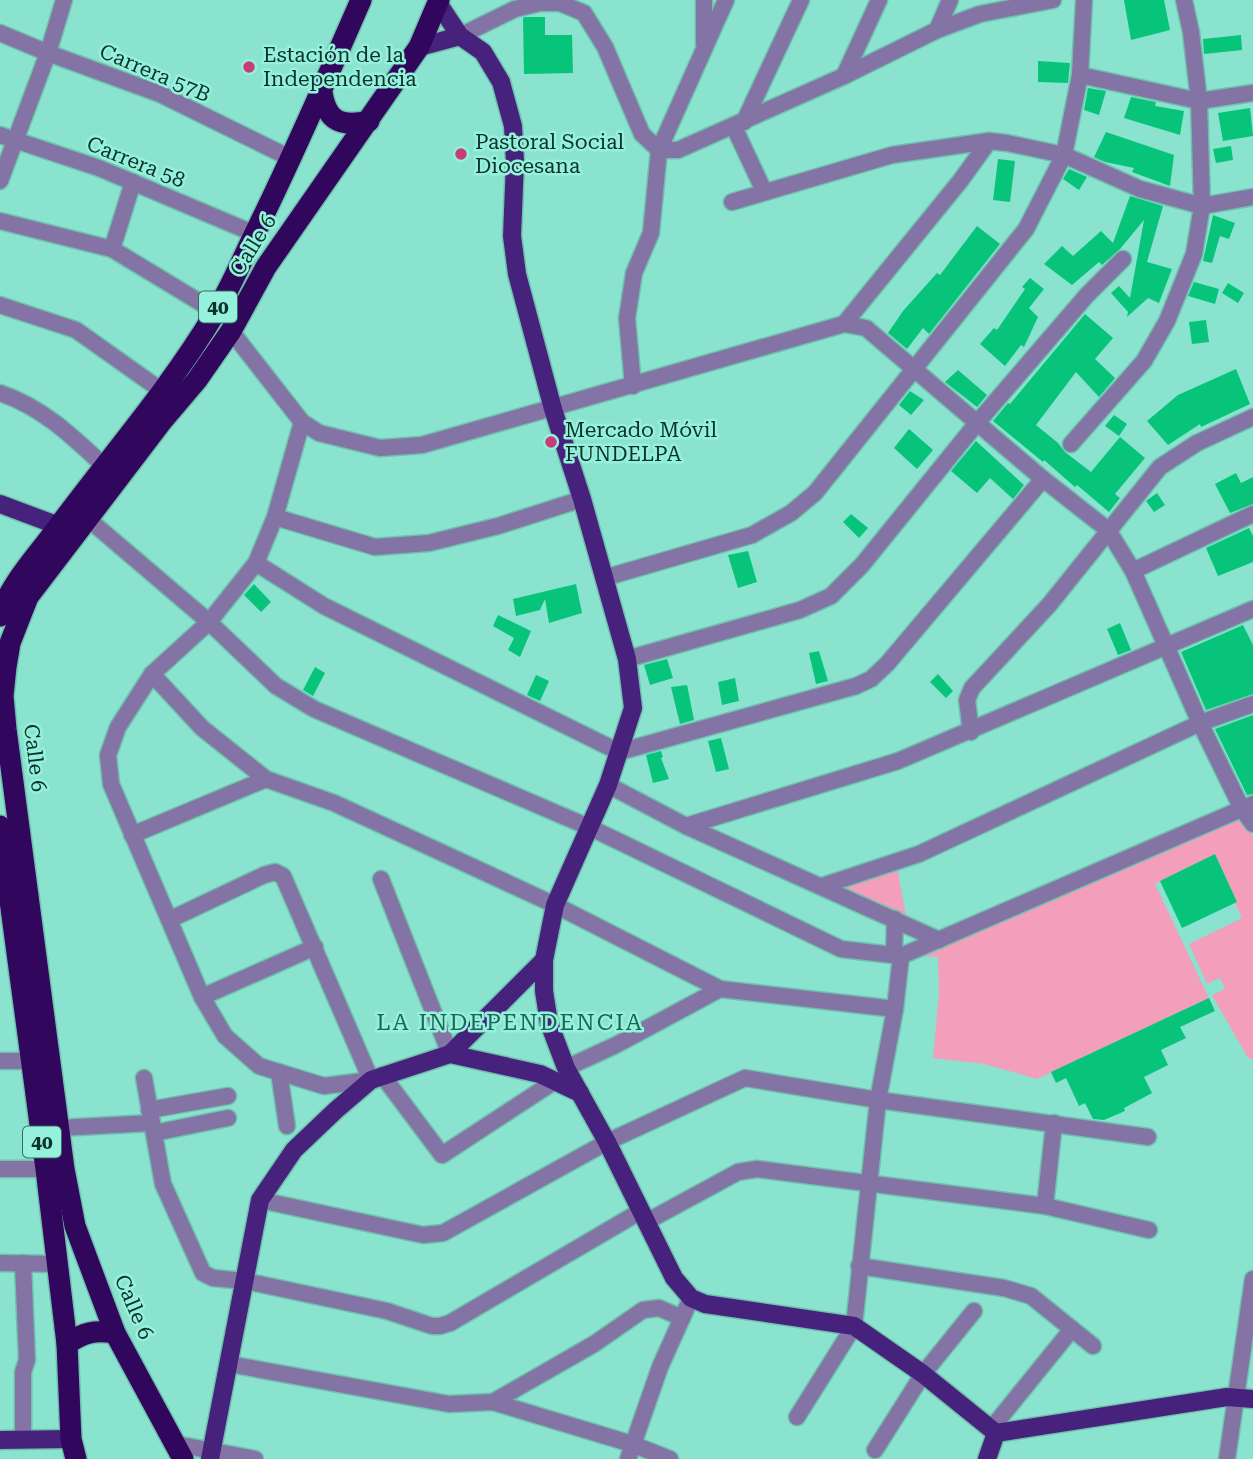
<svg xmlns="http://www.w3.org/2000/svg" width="1253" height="1459" font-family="'Roboto Serif',serif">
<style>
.green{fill:#f39fbb}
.building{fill:#08c47b}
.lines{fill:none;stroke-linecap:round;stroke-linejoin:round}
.minor-casing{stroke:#70c0ae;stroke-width:19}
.major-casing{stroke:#70c0ae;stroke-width:21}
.highway-casing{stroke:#70c0ae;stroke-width:24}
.minor{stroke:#8374a5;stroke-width:16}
.major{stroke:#47227c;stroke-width:18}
.highway{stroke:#31075e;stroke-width:21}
.poi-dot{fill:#c63d79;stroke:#96f1dc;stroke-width:2.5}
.labels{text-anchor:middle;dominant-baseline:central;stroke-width:5;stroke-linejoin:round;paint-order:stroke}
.shield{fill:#96f1dc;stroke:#356c60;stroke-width:2}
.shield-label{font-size:19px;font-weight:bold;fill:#0b332b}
.poi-label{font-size:21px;fill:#0b332b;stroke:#96f1dc;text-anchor:start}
.street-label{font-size:21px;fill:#0b332b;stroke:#96f1dc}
.neighbourhood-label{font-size:23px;letter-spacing:2px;fill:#1d6557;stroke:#96f1dc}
</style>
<rect width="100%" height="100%" fill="#89e3cf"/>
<g class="green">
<path d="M1239,817L1253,836V1060L1248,1058L1212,995L1225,989L1220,978L1207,984L1189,944L1242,918L1235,903L1237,902L1215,854L1155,884L1209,998L1037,1079L984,1064L933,1058L939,993L938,957L921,956Z"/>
<path d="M896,862L908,926L822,886Z"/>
</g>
<g class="building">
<path d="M1124,0H1164L1170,30L1131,40Z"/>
<path d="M525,17H545V35H572L573,73L524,74L523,18Z"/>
<path d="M1241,35L1242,50L1204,54L1203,39Z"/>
<path d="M1038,61L1070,63L1068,83L1038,82Z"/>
<path d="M1088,88L1106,91L1099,115L1084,110Z"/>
<path d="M1131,97L1156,102L1155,106L1184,111L1180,135L1124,118Z"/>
<path d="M1250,108L1253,136L1223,141L1218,113Z"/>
<path d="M1106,132L1174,155L1170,186L1132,172L1134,168L1105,162L1094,157Z"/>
<path d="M1231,146L1233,160L1216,163L1213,149Z"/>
<path d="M998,159L1015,161L1010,202L993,200Z"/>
<path d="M1069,169L1087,177L1079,190L1063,179Z"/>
<path d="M1130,196L1163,206L1147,262L1172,269L1159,303L1148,298L1127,317L1128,312L1111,293L1119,286L1130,298L1144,220L1120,249L1102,265L1099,262L1072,285L1044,264L1062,246L1073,256L1101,231L1113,243Z"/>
<path d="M1213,215L1235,223L1229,239L1220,236L1212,263L1203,261Z"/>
<path d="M977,226L1000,244L929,334L923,328L907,349L888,333L903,311L937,273L940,275Z"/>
<path d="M1030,278L1044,289L1029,308L1038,317L1024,347L1021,345L1005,366L980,344L994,328L997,330L1025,289L1022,287Z"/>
<path d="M1194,282L1219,289L1215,304L1188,296Z"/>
<path d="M1228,283L1244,293L1238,303L1222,293Z"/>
<path d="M1085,314L1113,338L1095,359L1115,378L1099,397L1076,372L1036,425L1058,443L1065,452L1091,472L1120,437L1145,458L1115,494L1120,498L1109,512L1077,485L1075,487L1044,460L1043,462L993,421L1008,403L1010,404Z"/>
<path d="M1206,320L1209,342L1192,344L1189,322Z"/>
<path d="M1236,369L1250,404L1201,427L1200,424L1168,445L1147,421L1178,395Z"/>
<path d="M958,370L987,395L977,407L945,382Z"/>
<path d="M910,391L924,400L911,415L899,405Z"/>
<path d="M1114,415L1127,424L1119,436L1105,426Z"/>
<path d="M909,429L933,450L917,469L894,448Z"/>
<path d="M976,441L1024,485L1013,499L990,478L977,493L951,471Z"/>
<path d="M1236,473L1241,483L1253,477V504L1230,513L1215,484Z"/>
<path d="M1157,493L1165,505L1154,512L1146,501Z"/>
<path d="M851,514L868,528L859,538L843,522Z"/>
<path d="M1249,528L1253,536V562L1218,576L1206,548Z"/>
<path d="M748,551L757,582L738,588L728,555Z"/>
<path d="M254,584L271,602L261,612L244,595Z"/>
<path d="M576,584L582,613L549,623L545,599L540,610L516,616L513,599Z"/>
<path d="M498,615L531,631L520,657L508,650L514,638L493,626Z"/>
<path d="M1120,623L1131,650L1118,655L1107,629Z"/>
<path d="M1243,625L1253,645V694L1206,710L1181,652Z"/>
<path d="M819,651L828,681L816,684L809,653Z"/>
<path d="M667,659L673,678L650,685L644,665Z"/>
<path d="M315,667L325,673L313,696L303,690Z"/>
<path d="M938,674L953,691L946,698L930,682Z"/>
<path d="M536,675L549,681L540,701L527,695Z"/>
<path d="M735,678L739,701L722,705L718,682Z"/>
<path d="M687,685L694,720L680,724L671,687Z"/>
<path d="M1253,715V794L1247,795L1215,729Z"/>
<path d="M721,738L729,769L716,772L708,741Z"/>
<path d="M661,751L663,757L661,758L669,779L653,783L646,755Z"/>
<path d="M1215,854L1237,902L1182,928L1160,881Z"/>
<path d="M1209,998L1215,1011L1180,1027L1186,1038L1161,1050L1168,1065L1144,1077L1152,1093L1124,1108L1125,1111L1104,1120L1093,1119L1085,1103L1079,1106L1066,1078L1056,1083L1051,1072Z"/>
</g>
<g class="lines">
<g class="minor-casing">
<g id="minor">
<path d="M704,0V43"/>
<path d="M937,30L950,0"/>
<path d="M0,33L48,53L160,94L292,159"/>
<path d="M460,36L515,9L540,3H560L584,13L605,47L642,134L659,150H678L844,76L937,30L980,14L1053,0"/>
<path d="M1080,75L1199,101L1253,93"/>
<path d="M844,76L879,0"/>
<path d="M744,122L801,0"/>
<path d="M734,127L764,191"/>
<path d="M0,135L99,168L255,234"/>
<path d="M0,181L48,53L64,0"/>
<path d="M732,202L892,155L989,141L1007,143L1064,155L1140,189L1202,206L1253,197"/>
<path d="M0,221L112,249L216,312"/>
<path d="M112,249L133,182"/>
<path d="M0,305L76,330L162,391"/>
<path d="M844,324L961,180L989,141"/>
<path d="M231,331L302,422L319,433L380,448L422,445L844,324L866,328L1043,479L1108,530L1133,571L1200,723L1242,809L1253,824"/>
<path d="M633,386L627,318L634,273L651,233L659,150L726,0"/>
<path d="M0,393C42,407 72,436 104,466"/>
<path d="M1071,444L1144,361L1167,321L1194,254L1202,206L1199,101L1191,32L1184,0"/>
<path d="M275,517L375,547L429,543L498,526L582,499"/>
<path d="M87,518L209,622L276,686L314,709L591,828L841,949L901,956L1253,804"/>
<path d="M256,563L324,606L619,752L856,686L871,679L887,664L1043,479"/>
<path d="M1133,571L1253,514"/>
<path d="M604,578L752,535L791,513L815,493L1026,229L1064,155L1080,75L1084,0"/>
<path d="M627,659L800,610L831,596L862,565L977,423L1087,295L1123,259"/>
<path d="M152,674L202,728L266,779L334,803L460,861L555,905L720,989L895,1009"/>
<path d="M971,732L967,700L972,688L1049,605L1160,467L1197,443L1253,417"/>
<path d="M608,785L686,826L939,940"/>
<path d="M686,826L898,761L1253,609"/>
<path d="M132,835L266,779"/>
<path d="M381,879L450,1054"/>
<path d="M822,886L919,854L1200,723L1253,704"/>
<path d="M169,920L264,875L275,872L283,876L371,1080L324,1086L259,1066L225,1036L202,997L111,784L108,755L118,727L152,674L209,622L256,563L275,517L302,422"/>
<path d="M894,955L895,919"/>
<path d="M202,997L315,947"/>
<path d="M0,1061H30"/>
<path d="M566,1068L616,1045L720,989"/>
<path d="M279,1072L287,1126"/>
<path d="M382,1075L442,1155L555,1081"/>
<path d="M144,1078L163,1184L203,1273L213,1278L245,1281L387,1311L432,1326H440L450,1323L641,1211"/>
<path d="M149,1110L228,1096"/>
<path d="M59,1128L151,1123"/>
<path d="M154,1133L228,1118"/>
<path d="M0,1169H46"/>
<path d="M260,1200L423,1235L443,1233L607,1142L745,1078L878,1100L1148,1137"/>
<path d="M1045,1206L1054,1123"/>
<path d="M646,1222L738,1172L757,1169L1045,1206L1149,1230"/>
<path d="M0,1263L57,1264"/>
<path d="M23,1263L27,1360L23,1372V1439"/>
<path d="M859,1266L1004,1288L1031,1296L1093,1346"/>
<path d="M229,1364L449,1404L493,1402L632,1444L670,1459"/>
<path d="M493,1402L594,1344L643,1310L659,1308L682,1318"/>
<path d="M797,1417L854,1326L878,1100L895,1009L901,956"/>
<path d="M991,1429L1072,1329"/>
<path d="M176,1444L255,1459"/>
<path d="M875,1450L923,1374L974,1311"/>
<path d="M628,1459L660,1367L691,1298"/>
<path d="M1227,1459L1253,1279"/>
</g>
</g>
<g class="major-casing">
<g id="major">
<path d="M438,3L460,36L483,52L501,82L513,126L515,162L512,236L517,274L553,409L582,499L627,659L633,708L608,785L555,905L544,960V991L549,1023L566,1068L607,1142L674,1278L691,1298L705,1304L854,1326L923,1374L996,1433"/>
<path d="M419,47L460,36"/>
<path d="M0,504L59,526"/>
<path d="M450,1054L540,1074L580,1093"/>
<path d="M0,1440L71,1439"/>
<path d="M210,1459L260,1200L294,1150L336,1110L371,1080L450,1054L544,960"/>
<path d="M987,1459L996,1433L1227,1397L1253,1399"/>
</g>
</g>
<g class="highway-casing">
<g id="highway">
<path d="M321,86C325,119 337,128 369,121"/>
<path d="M0,616C9,585 36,557 55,531C108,459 169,390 215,313C230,289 241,262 253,237C292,159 326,80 361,0"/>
<path d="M0,826L46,1169L67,1344L71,1439L76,1459"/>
<path d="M67,1344C84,1332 95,1330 115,1333"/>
<path d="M183,1459L115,1333L75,1226L64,1169L6,729L3,696L6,667L10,643L28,597L163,420L197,380L231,331L266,267L419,47L439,0"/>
</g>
</g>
<use href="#minor" class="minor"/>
<use href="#major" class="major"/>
<use href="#highway" class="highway"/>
</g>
<g class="poi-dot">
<circle cx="249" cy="67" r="7"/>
<circle cx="461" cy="154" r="7"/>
<circle cx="551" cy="442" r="7"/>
</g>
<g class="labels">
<g class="shield">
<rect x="199" y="291.5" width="38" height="31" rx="5"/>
<rect x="23" y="1126.5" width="38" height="31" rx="5"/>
</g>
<g class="shield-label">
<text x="218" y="307">40</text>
<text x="42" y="1142">40</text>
</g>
<g class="poi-label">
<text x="263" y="55">Estación de la<tspan x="263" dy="24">Independencia</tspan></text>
<text x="475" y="142">Pastoral Social<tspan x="475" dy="24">Diocesana</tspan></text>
<text x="565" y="430">Mercado Móvil<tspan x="565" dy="24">FUNDELPA</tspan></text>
</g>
<g class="street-label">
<text transform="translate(155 73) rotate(23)">Carrera 57B</text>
<text transform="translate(136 162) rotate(22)">Carrera 58</text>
<text transform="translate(253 245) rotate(-58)">Calle 6</text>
<text transform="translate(35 758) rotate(83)">Calle 6</text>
<text transform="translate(134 1307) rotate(67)">Calle 6</text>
</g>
<g class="neighbourhood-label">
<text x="510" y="1022">LA INDEPENDENCIA</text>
</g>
</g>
</svg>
